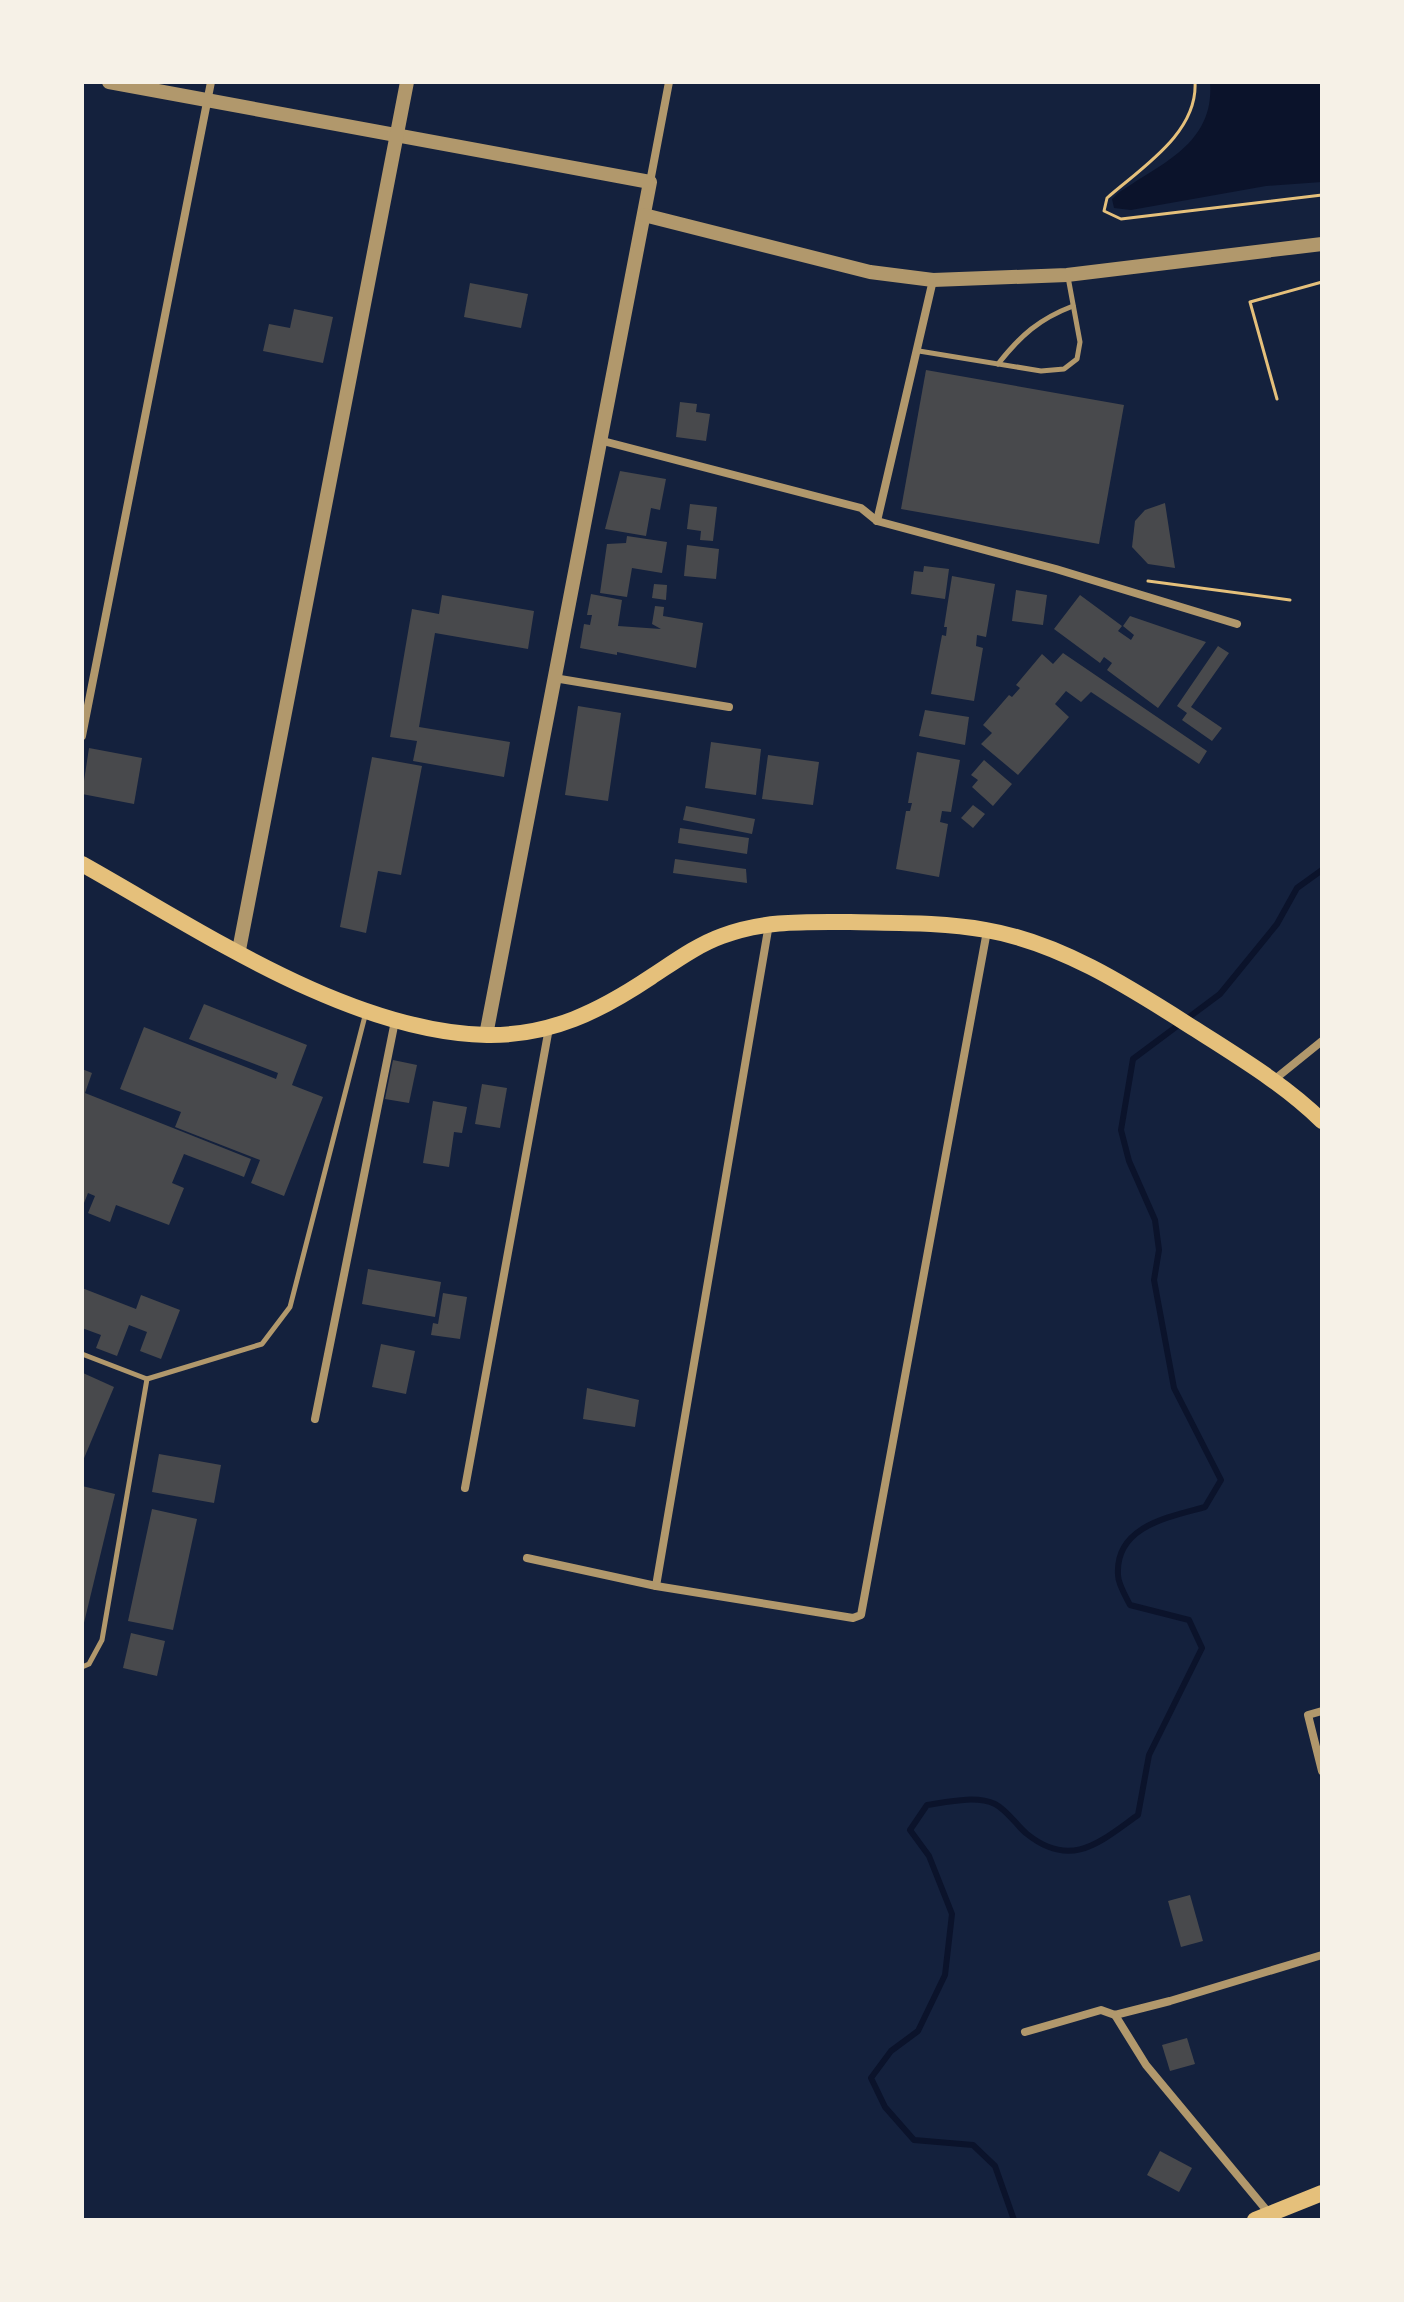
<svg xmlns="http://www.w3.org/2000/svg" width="1404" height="2302" font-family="Montserrat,sans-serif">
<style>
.water{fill:#0b132b}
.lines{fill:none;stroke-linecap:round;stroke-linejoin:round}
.stream{stroke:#0b132b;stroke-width:6}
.building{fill:#48494c}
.path{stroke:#e5c07b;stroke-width:3}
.service{stroke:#b1986c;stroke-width:5}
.minor{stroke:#b1986c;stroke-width:8}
.tertiary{stroke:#b1986c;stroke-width:14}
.secondary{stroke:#e5c07b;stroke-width:16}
</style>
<rect width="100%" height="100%" fill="#14213d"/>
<path class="water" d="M1210,82H1322V182L1266,186L1131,210L1114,208L1112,199L1117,194C1159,164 1215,145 1210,82Z"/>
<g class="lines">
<path class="stream" d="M1014,2220L995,2166L973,2145L914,2140L885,2107L871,2078L891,2051L918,2031L945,1975L952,1914L929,1856L910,1830L927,1805C947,1802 976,1795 995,1804C1007,1810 1017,1826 1027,1834C1072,1870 1101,1841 1138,1815L1149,1755L1202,1648L1189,1620L1130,1605C1126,1597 1118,1584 1118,1575C1115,1526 1169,1517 1205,1507L1221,1480L1174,1388L1154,1280L1159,1250L1155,1220L1129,1161L1121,1130L1133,1059L1220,994L1277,924L1297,888L1322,870"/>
</g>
<g class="building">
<path d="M470,283L528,294L521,328L464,317Z"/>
<path d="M294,309L333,317L323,363L263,351L269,324L290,328Z"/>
<path d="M926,370L1124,405L1099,544L901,509Z"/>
<path d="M680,402L697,404L696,412L710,414L706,441L676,437Z"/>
<path d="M620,471L666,479L660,510L651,508L646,536L605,529Z"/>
<path d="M1165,503L1175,568L1148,564L1132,547L1135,521L1145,510Z"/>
<path d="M690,504L717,507L713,541L700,540L701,531L687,529Z"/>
<path d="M627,536L667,542L662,573L632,568L627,597L600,593L607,544L626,543Z"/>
<path d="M687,545L719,549L716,579L684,576Z"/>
<path d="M924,566L949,569L945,599L911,594L914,571L923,572Z"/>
<path d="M952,576L995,584L986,637L977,635L976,646L983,648L974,701L931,694L942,635L946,636L947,627H944Z"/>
<path d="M654,584L667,585L666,600L652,598Z"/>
<path d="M1016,590L1047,595L1043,625L1012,621Z"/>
<path d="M591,594L622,600L618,626L661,629L652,624L655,606L664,607L663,616L703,623L696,668L617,652V655L580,648L584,624L590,625L592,615H587Z"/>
<path d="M442,595L534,611L528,649L435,633L419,727L510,742L504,777L413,761L417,741L390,737L412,609L439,614Z"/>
<path d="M1080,595L1122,626L1118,631L1131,640L1134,635L1123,626L1130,616L1206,642L1158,708L1107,670L1112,663L1104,657L1100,663L1054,629Z"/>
<path d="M1218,646L1229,653L1191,707L1222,728L1212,741L1182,720L1187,713L1177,706Z"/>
<path d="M1063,653L1207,751L1199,764L1091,692L1081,702L1066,691L1055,704L1069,717L1018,775L981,744L992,733L983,725L1009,695L1012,697L1020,688L1016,685L1042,654L1053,664Z"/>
<path d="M578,706L621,713L608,801L565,795Z"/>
<path d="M925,710L969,717L965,745L919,736Z"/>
<path d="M711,742L761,749L756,795L705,788Z"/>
<path d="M89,748L142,758L134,804L82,794Z"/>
<path d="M917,752L960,760L951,812L942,811L940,822L948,824L939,877L896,869L906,811H910L912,803H908Z"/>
<path d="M768,755L819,762L813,805L762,799Z"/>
<path d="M372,757L422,766L401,875L378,871L366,933L340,927Z"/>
<path d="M984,760L1012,784L993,806L972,787L978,780L971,775Z"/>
<path d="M973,805L985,814L973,828L961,818Z"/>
<path d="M686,806L755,819L752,834L683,820Z"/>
<path d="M680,828L749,838L747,854L678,843Z"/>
<path d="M675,859L746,869L747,883L673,873Z"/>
<path d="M204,1004L307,1045L292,1085L323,1097L284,1196L251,1183L260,1160L175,1127L181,1112L120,1089L144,1027L276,1079L278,1073L189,1039Z"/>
<path d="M393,1060L417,1065L409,1103L385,1099Z"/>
<path d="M82,1069L92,1073L85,1093L251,1159L244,1177L184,1154L172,1183L184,1188L169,1225L116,1205L110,1222L88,1213L95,1196L88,1193L82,1208Z"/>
<path d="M482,1084L507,1088L500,1128L475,1124Z"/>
<path d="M433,1101L467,1107L462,1133L454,1132L449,1167L423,1163Z"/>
<path d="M368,1269L441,1282L435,1317L362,1304Z"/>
<path d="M82,1288L136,1309L141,1295L180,1310L161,1359L140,1351L147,1332L129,1325L117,1356L96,1348L101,1335L82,1328Z"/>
<path d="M443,1293L467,1297L460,1339L431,1335L433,1323L438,1324Z"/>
<path d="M381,1344L415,1351L406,1394L372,1387Z"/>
<path d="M83,1373L114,1387L82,1463V1375Z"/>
<path d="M587,1388L639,1400L635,1427L583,1419Z"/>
<path d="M159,1454L221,1465L214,1503L152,1492Z"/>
<path d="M82,1486L115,1494L83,1627H82Z"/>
<path d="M152,1509L197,1519L173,1630L128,1621Z"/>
<path d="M131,1633L165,1641L157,1676L123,1668Z"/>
<path d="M1190,1895L1203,1941L1181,1947L1168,1901Z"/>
<path d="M1187,2038L1195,2064L1170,2071L1162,2045Z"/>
<path d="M1160,2151L1192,2168L1179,2192L1147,2175Z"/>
</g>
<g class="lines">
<g class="path">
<path d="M1195,82C1198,133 1141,168 1107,198L1104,211L1121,219L1322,195"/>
<path d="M1277,399L1250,302L1322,282"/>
<path d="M1148,581L1290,600"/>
</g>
<g class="service">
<path d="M919,351L1041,371L1064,369L1077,359L1080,342L1068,277"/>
<path d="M998,364C1021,335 1039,319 1073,306"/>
<path d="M82,1354L147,1379L262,1344L290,1307L366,1012"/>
<path d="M82,1667L89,1664L102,1640L147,1379"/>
</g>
<g class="minor">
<path d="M650,182L669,82"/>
<path d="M599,440L861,508L877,521L1056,569L1237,624"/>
<path d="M877,521L933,280"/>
<path d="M554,678L729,707"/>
<path d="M82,736L211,82"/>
<path d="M1275,1079L1322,1041"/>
<path d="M315,1419L395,1021"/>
<path d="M465,1488L549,1028"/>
<path d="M527,1558L656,1586L853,1618L861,1615L987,931"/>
<path d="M656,1586L769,924"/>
<path d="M1322,1711L1308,1715L1322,1771"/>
<path d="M1115,2015L1146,2065L1268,2212"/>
<path d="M1025,2032L1101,2010L1115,2015L1170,2001L1322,1955"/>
</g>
<g class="tertiary">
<path d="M109,82L650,182L486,1035"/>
<path d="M644,215L870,272L933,280L1067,275L1322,244"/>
<path d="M239,950L407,82"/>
</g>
<g class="secondary">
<path d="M82,864C200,930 349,1032 487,1035C551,1036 600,1011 651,977C674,962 697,945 722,936C764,920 806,922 850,922C895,923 942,922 986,930C1062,943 1132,989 1195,1029C1240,1058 1284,1084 1322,1121"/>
<path d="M1255,2220L1322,2193"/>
</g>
</g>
<rect width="1404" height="2302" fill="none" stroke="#f6f1e7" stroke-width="168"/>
</svg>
